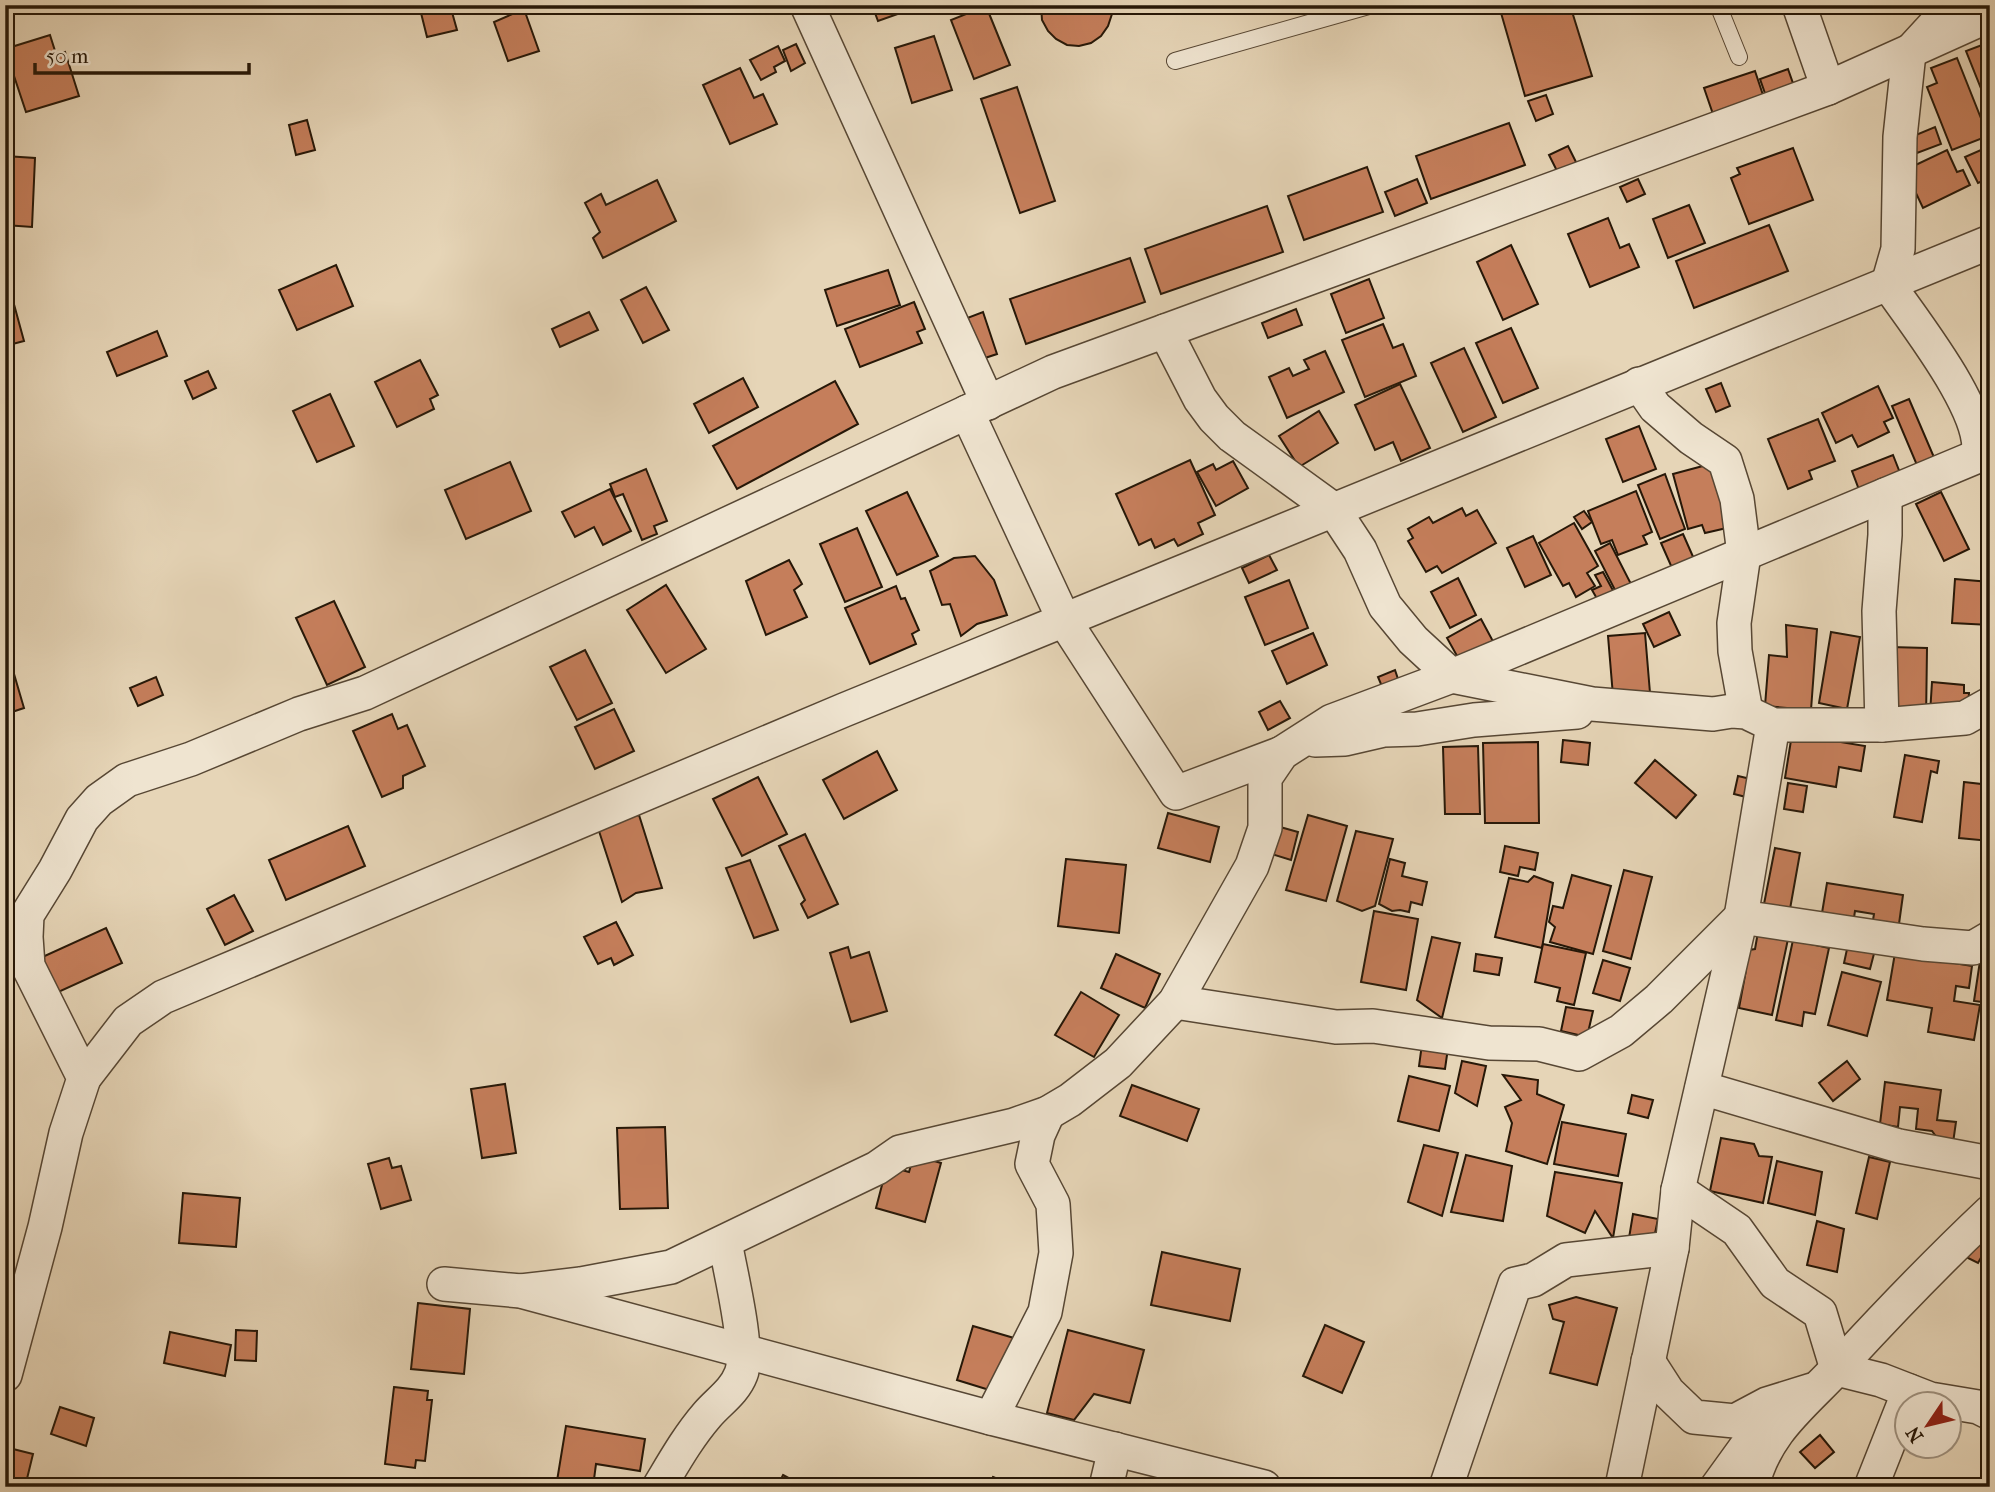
<svg xmlns="http://www.w3.org/2000/svg" width="1995" height="1492" font-family="'IM FELL French Canon',serif">
<style>
.building{fill:#c57e5b;stroke:#271808;stroke-width:2}
.lines{fill:none;stroke-linecap:round;stroke-linejoin:round}
.lane-casing{stroke:#574734;stroke-width:18}
.street-casing{stroke:#574734;stroke-width:36}
.lane{stroke:#efe4d0;stroke-width:16}
.street{stroke:#efe4d0;stroke-width:33}
</style>
<rect width="100%" height="100%" fill="#e6d5b7"/>
<filter id="stains"><feTurbulence type="fractalNoise" baseFrequency=".00286" numOctaves="4"/><feColorMatrix values="0 0 0 0 .2 0 0 0 0 .09 0 0 0 0 .02 0 0 0 .5 -.17"/></filter>
<radialGradient id="worn" r=".72"><stop offset=".6" stop-color="#630" stop-opacity="0"/><stop offset="1" stop-color="#630" stop-opacity=".3"/></radialGradient>
<g class="building">
<path d="M450,5L457,30L427,37L421,13Z"/>
<path d="M872,5H923L878,21Z"/>
<path d="M1041,5H1111L1112,14L1108,26L1101,36L1091,43L1079,46L1067,45L1056,39L1048,31L1042,20Z"/>
<path d="M1502,5H1570L1592,76L1525,96L1499,6Z"/>
<path d="M986,6L1010,65L974,79L951,20Z"/>
<path d="M524,9L539,51L508,61L494,22Z"/>
<path d="M50,35L56,54L65,52L79,96L26,112L5,49Z"/>
<path d="M934,36L952,90L912,103L895,48Z"/>
<path d="M1990,42V111L1966,51Z"/>
<path d="M796,44L805,63L791,71L783,50Z"/>
<path d="M778,46L785,61L774,67L776,72L761,80L750,60Z"/>
<path d="M1957,58L1988,136L1952,150L1927,87L1937,83L1931,68Z"/>
<path d="M740,68L754,98L763,94L777,124L730,144L703,85Z"/>
<path d="M1788,69L1795,89L1767,99L1760,79Z"/>
<path d="M1755,71L1765,101L1714,117L1704,88Z"/>
<path d="M1017,87L1055,201L1020,213L981,99Z"/>
<path d="M1546,95L1553,114L1536,121L1528,101Z"/>
<path d="M307,120L315,150L296,155L289,125Z"/>
<path d="M1509,123L1525,165L1431,199L1416,156Z"/>
<path d="M1935,127L1941,144L1917,153L1911,137Z"/>
<path d="M1568,146L1577,164L1558,173L1549,155Z"/>
<path d="M1990,146V178L1978,183L1965,157Z"/>
<path d="M1793,148L1813,200L1749,224L1731,178L1740,174L1737,168Z"/>
<path d="M1947,150L1957,172L1963,170L1970,185L1923,208L1905,170Z"/>
<path d="M5,156L35,158L32,227L5,225Z"/>
<path d="M1367,167L1383,212L1304,240L1288,196Z"/>
<path d="M1417,179L1427,203L1395,216L1385,192Z"/>
<path d="M1638,179L1645,194L1627,202L1620,187Z"/>
<path d="M657,180L676,221L603,258L593,238L600,232L585,203L601,194L606,205Z"/>
<path d="M1689,205L1705,243L1668,258L1653,219Z"/>
<path d="M1267,206L1283,252L1161,294L1145,249Z"/>
<path d="M1608,218L1620,248L1629,244L1639,267L1590,287L1568,234Z"/>
<path d="M1769,225L1788,271L1694,308L1676,261Z"/>
<path d="M1511,245L1538,304L1503,320L1477,262Z"/>
<path d="M1130,258L1145,302L1026,344L1010,299Z"/>
<path d="M336,265L353,306L297,330L279,290Z"/>
<path d="M888,270L900,305L837,326L825,290Z"/>
<path d="M1369,279L1384,318L1346,333L1331,294Z"/>
<path d="M646,287L669,330L643,343L621,300Z"/>
<path d="M12,297L24,341L5,346V299Z"/>
<path d="M914,302L925,329L917,332L922,343L860,367L845,329Z"/>
<path d="M1296,309L1302,325L1268,338L1262,323Z"/>
<path d="M589,312L598,330L560,347L552,329Z"/>
<path d="M983,312L997,354L976,361L962,320Z"/>
<path d="M1383,324L1393,348L1403,344L1416,376L1365,397L1342,340Z"/>
<path d="M1511,328L1538,388L1503,403L1476,343Z"/>
<path d="M157,331L167,356L117,376L107,352Z"/>
<path d="M1464,348L1496,417L1463,432L1431,363Z"/>
<path d="M1325,351L1344,392L1287,418L1269,377L1289,368L1293,376L1309,369L1304,360Z"/>
<path d="M420,360L438,395L430,399L434,409L397,427L375,382Z"/>
<path d="M208,371L216,388L193,399L185,381Z"/>
<path d="M743,378L758,407L709,433L694,404Z"/>
<path d="M835,381L858,424L737,489L713,446Z"/>
<path d="M1721,383L1730,406L1716,412L1706,389Z"/>
<path d="M1400,384L1430,448L1401,461L1393,442L1375,450L1355,405Z"/>
<path d="M1878,386L1893,418L1884,422L1889,432L1858,447L1852,435L1836,443L1822,413Z"/>
<path d="M330,394L354,446L317,462L293,411Z"/>
<path d="M1909,399L1936,462L1919,470L1892,406Z"/>
<path d="M1319,411L1338,443L1299,467L1279,436Z"/>
<path d="M1818,419L1835,461L1809,471L1812,479L1788,489L1768,439Z"/>
<path d="M1639,426L1656,469L1623,482L1606,439Z"/>
<path d="M1893,455L1902,478L1861,495L1852,471Z"/>
<path d="M1190,460L1215,515L1198,523L1203,534L1178,546L1174,539L1155,548L1151,539L1139,545L1116,494Z"/>
<path d="M1233,461L1248,488L1216,506L1197,472L1213,464L1216,470Z"/>
<path d="M510,462L531,511L466,539L445,490Z"/>
<path d="M1714,463L1731,527L1705,533L1702,525L1688,529L1673,474Z"/>
<path d="M1990,463V479L1985,482L1978,469Z"/>
<path d="M646,469L667,521L654,526L657,534L642,540L623,494L615,497L610,484Z"/>
<path d="M1665,474L1685,529L1660,539L1638,485Z"/>
<path d="M610,489L631,531L603,545L594,527L575,537L562,512Z"/>
<path d="M1636,491L1652,532L1643,536L1647,544L1618,555L1612,540L1601,544L1588,511Z"/>
<path d="M907,492L938,556L897,575L866,511Z"/>
<path d="M1941,492L1969,549L1944,561L1916,504Z"/>
<path d="M1462,508L1466,516L1477,510L1496,543L1442,573L1437,566L1426,572L1408,541L1413,538L1408,529L1429,517L1433,523Z"/>
<path d="M1584,511L1592,522L1582,529L1574,517Z"/>
<path d="M1574,523L1598,566L1587,573L1595,586L1576,597L1569,583L1563,586L1539,543Z"/>
<path d="M857,528L882,587L845,602L820,544Z"/>
<path d="M1683,534L1698,568L1676,577L1661,543Z"/>
<path d="M1533,536L1551,575L1525,587L1507,548Z"/>
<path d="M1610,543L1631,584L1616,592L1595,551Z"/>
<path d="M1269,555L1277,570L1249,583L1242,568Z"/>
<path d="M975,556L994,580L1007,615L977,624L961,636L950,604L942,605L930,571L954,558Z"/>
<path d="M789,560L802,584L794,590L807,617L766,635L746,581Z"/>
<path d="M1603,572L1616,596L1600,604L1592,590L1601,586L1595,575Z"/>
<path d="M1458,578L1476,615L1450,628L1431,592Z"/>
<path d="M1955,579L1990,582V625L1952,623Z"/>
<path d="M1289,580L1308,628L1265,645L1245,597Z"/>
<path d="M666,585L706,649L666,673L627,610Z"/>
<path d="M896,586L901,599L905,598L919,630L912,634L916,644L870,664L845,608Z"/>
<path d="M334,601L365,667L327,685L296,618Z"/>
<path d="M1669,612L1680,635L1654,647L1643,624Z"/>
<path d="M1481,619L1495,645L1461,663L1447,638Z"/>
<path d="M1786,625L1817,629L1811,710L1765,706L1769,655L1787,657Z"/>
<path d="M1831,632L1860,637L1847,709L1819,703Z"/>
<path d="M1313,633L1327,665L1287,684L1272,651Z"/>
<path d="M1645,633L1650,693L1613,696L1608,636Z"/>
<path d="M1890,647L1927,648L1926,721L1888,720Z"/>
<path d="M7,650L24,708L9,713L5,702Z"/>
<path d="M585,650L612,703L577,720L550,667Z"/>
<path d="M1395,670L1399,682L1383,689L1378,677Z"/>
<path d="M156,677L163,695L138,706L130,688Z"/>
<path d="M1932,682L1964,685V693H1969L1967,717L1930,714Z"/>
<path d="M1280,701L1290,718L1268,730L1259,712Z"/>
<path d="M614,709L634,751L595,769L575,727Z"/>
<path d="M392,714L398,729L407,725L425,766L403,776V788L382,797L353,731Z"/>
<path d="M1792,734L1865,746L1861,771L1839,767L1836,787L1785,778Z"/>
<path d="M1563,740L1590,743L1588,765L1561,762Z"/>
<path d="M1538,742L1539,823H1485L1483,743Z"/>
<path d="M1478,746L1480,814H1445L1443,747Z"/>
<path d="M877,751L897,790L844,819L823,780Z"/>
<path d="M1905,755L1939,761L1937,773L1931,771L1922,822L1894,817Z"/>
<path d="M1655,760L1696,795L1676,818L1635,783Z"/>
<path d="M1738,776L1755,780L1750,798L1734,794Z"/>
<path d="M758,777L787,834L742,856L713,799Z"/>
<path d="M1964,782L1990,785V841L1959,838Z"/>
<path d="M1788,783L1807,786L1803,812L1784,809Z"/>
<path d="M1168,813L1219,827L1210,862L1158,848Z"/>
<path d="M639,815L662,888L636,893L622,902L598,828L614,817Z"/>
<path d="M1308,815L1347,826L1326,901L1286,890Z"/>
<path d="M1273,825L1298,832L1291,860L1265,852Z"/>
<path d="M348,826L365,866L286,900L269,860Z"/>
<path d="M1356,831L1393,839L1375,906L1362,911L1337,901Z"/>
<path d="M805,834L838,904L808,918L801,904L805,900L779,846Z"/>
<path d="M1505,846L1538,853L1535,870L1520,867L1518,876L1500,872Z"/>
<path d="M1775,848L1800,853L1790,909L1764,904Z"/>
<path d="M1066,859L1126,865L1119,933L1058,926Z"/>
<path d="M1390,859L1405,863L1402,876L1427,882L1422,905L1411,902L1409,912L1400,910L1392,911L1379,904Z"/>
<path d="M750,860L778,930L754,938L726,868Z"/>
<path d="M1624,870L1652,877L1631,959L1603,951Z"/>
<path d="M1572,875L1611,886L1593,954L1550,942L1555,927L1549,922L1553,906L1563,908Z"/>
<path d="M1534,876L1553,883L1542,948L1495,937L1509,878L1528,882Z"/>
<path d="M1827,883L1903,895L1898,931L1872,926L1874,914L1855,911L1853,924L1821,919Z"/>
<path d="M234,895L253,931L225,945L207,909Z"/>
<path d="M1374,911L1418,919L1406,990L1361,982Z"/>
<path d="M616,922L633,955L614,965L611,958L598,964L584,937Z"/>
<path d="M106,928L122,963L54,994L38,959Z"/>
<path d="M1758,932L1788,939L1772,1015L1739,1008L1746,970L1739,965L1742,951L1755,949Z"/>
<path d="M1432,937L1460,943L1442,1018L1417,1000Z"/>
<path d="M1793,940L1829,948L1815,1014L1804,1012L1802,1026L1776,1020Z"/>
<path d="M1849,940L1876,946L1870,969L1844,963Z"/>
<path d="M1543,944L1586,953L1574,1005L1557,1001L1560,988L1535,982Z"/>
<path d="M848,947L851,958L869,952L887,1011L851,1022L830,953Z"/>
<path d="M1895,953L1972,966L1969,988L1956,986L1954,1001L1980,1005L1974,1040L1928,1032L1932,1008L1887,1000Z"/>
<path d="M1116,954L1160,974L1145,1008L1101,988Z"/>
<path d="M1476,954L1502,958L1499,975L1474,971Z"/>
<path d="M1603,960L1630,968L1620,1001L1593,993Z"/>
<path d="M1980,961L1990,963V1003L1974,1001Z"/>
<path d="M1842,972L1881,982L1867,1036L1828,1025Z"/>
<path d="M1081,992L1119,1015L1094,1057L1055,1035Z"/>
<path d="M1566,1007L1593,1011L1587,1037L1561,1031Z"/>
<path d="M1422,1044L1448,1048L1445,1069L1419,1066Z"/>
<path d="M1462,1061L1486,1066L1477,1106L1455,1093Z"/>
<path d="M1847,1061L1860,1079L1833,1101L1819,1083Z"/>
<path d="M1503,1075L1538,1080L1537,1094L1564,1105L1547,1164L1506,1151L1512,1123L1505,1107L1521,1100Z"/>
<path d="M1409,1076L1450,1086L1439,1131L1398,1121Z"/>
<path d="M1885,1082L1941,1090L1937,1120L1956,1122L1953,1143L1940,1142L1932,1131L1916,1129L1918,1109L1900,1107L1898,1127L1880,1124Z"/>
<path d="M505,1084L516,1153L482,1158L471,1089Z"/>
<path d="M1132,1085L1199,1109L1187,1141L1120,1116Z"/>
<path d="M1632,1095L1653,1100L1648,1118L1628,1113Z"/>
<path d="M1562,1122L1626,1134L1618,1176L1554,1164Z"/>
<path d="M665,1127L668,1208L620,1209L617,1128Z"/>
<path d="M1721,1138L1754,1144L1759,1156L1772,1157L1763,1203L1710,1191Z"/>
<path d="M1424,1145L1458,1153L1442,1216L1408,1202Z"/>
<path d="M914,1155L941,1163L925,1222L876,1208L887,1166L909,1172Z"/>
<path d="M1466,1155L1512,1166L1503,1221L1451,1212Z"/>
<path d="M1869,1157L1890,1162L1877,1219L1856,1213Z"/>
<path d="M389,1158L392,1168L401,1166L411,1200L381,1209L368,1164Z"/>
<path d="M1777,1161L1822,1172L1815,1215L1768,1203Z"/>
<path d="M1555,1172L1622,1183L1613,1238L1595,1211L1585,1233L1547,1216Z"/>
<path d="M183,1193L240,1198L236,1247L179,1243Z"/>
<path d="M1633,1214L1658,1219L1653,1243L1629,1238Z"/>
<path d="M1817,1221L1844,1229L1837,1272L1807,1265Z"/>
<path d="M1969,1237L1987,1247L1978,1263L1960,1254Z"/>
<path d="M1162,1252L1240,1269L1230,1321L1151,1305Z"/>
<path d="M1576,1297L1617,1308L1597,1385L1550,1373L1564,1322L1553,1319L1549,1305Z"/>
<path d="M418,1303L470,1309L464,1374L411,1369Z"/>
<path d="M1325,1325L1364,1342L1342,1393L1303,1376Z"/>
<path d="M973,1326L1014,1338L999,1393L957,1380Z"/>
<path d="M236,1330L257,1331L256,1361L235,1360Z"/>
<path d="M1068,1330L1144,1350L1130,1403L1094,1394L1074,1420L1047,1413Z"/>
<path d="M170,1332L231,1345L225,1376L164,1363Z"/>
<path d="M394,1387L428,1391L427,1400H432L425,1461L416,1460L415,1468L385,1464Z"/>
<path d="M60,1407L94,1418L86,1446L51,1434Z"/>
<path d="M566,1426L645,1439L640,1471L596,1464L593,1487H556Z"/>
<path d="M1820,1435L1834,1452L1815,1468L1800,1452Z"/>
<path d="M5,1447L33,1454L25,1487L5,1485Z"/>
<path d="M783,1475L805,1487H777Z"/>
<path d="M993,1477L1018,1487H990Z"/>
</g>
<g class="lines">
<g class="lane-casing">
<g id="lane">
<path d="M1718,5L1739,57"/>
<path d="M1175,61L1372,5"/>
</g>
</g>
<g class="street-casing">
<g id="street">
<path d="M807,5L988,403"/>
<path d="M1799,5L1828,88"/>
<path d="M1953,5L1909,53L1900,137L1898,249L1888,284C1914,322 1987,413 1978,456"/>
<path d="M1165,331L1200,399L1214,418L1232,436L1333,509L1360,550L1385,606L1413,640L1452,676L1592,704L1713,714L1732,711L1746,712L1773,725H1882L1965,718L1990,704"/>
<path d="M1639,384L1655,407L1691,438L1725,461L1737,499L1744,554L1734,623L1735,651L1746,712"/>
<path d="M967,412L1064,620L1176,793L1282,753"/>
<path d="M1882,725L1879,611L1885,535V495"/>
<path d="M1315,740L1345,739L1384,730L1417,729L1474,720L1577,712"/>
<path d="M1175,1002L1336,1027L1373,1026L1489,1043L1539,1044L1579,1054L1621,1031L1659,999L1741,917L1923,944L1973,948L1990,938"/>
<path d="M84,1078L128,1021L163,997L844,710L1990,242"/>
<path d="M1702,1088L1899,1146L1990,1163"/>
<path d="M1678,1190L1737,1230L1775,1283L1820,1313L1837,1369L1881,1380L1930,1399L1978,1407L1990,1413"/>
<path d="M444,1284L521,1291L991,1418L1264,1487"/>
<path d="M521,1291L581,1284L671,1267L877,1168L900,1152L1014,1125L1048,1113L1070,1100L1118,1063L1175,1002L1252,866L1265,828V778L1282,753L1332,721L1452,676L1990,451"/>
<path d="M1648,1361L1668,1392L1694,1417L1735,1421L1767,1404L1812,1390"/>
<path d="M5,1375L45,1227L66,1133L84,1078L28,966L26,937L27,915L55,870L82,819L99,800L127,780L191,759L299,714L365,693L1053,372L1828,88L1990,15"/>
<path d="M991,1418L1045,1312L1056,1253L1053,1204L1032,1164L1038,1135L1048,1113"/>
<path d="M659,1487C674,1462 688,1437 707,1415C719,1401 734,1392 741,1374C750,1352 730,1270 725,1242"/>
<path d="M1106,1487L1115,1449"/>
<path d="M1446,1487L1515,1284L1533,1280L1566,1260L1672,1248"/>
<path d="M1622,1487L1672,1248L1678,1190L1741,917L1773,725"/>
<path d="M1717,1487L1756,1433L1762,1429"/>
<path d="M1752,1487C1765,1430 1806,1403 1843,1362C1890,1311 1939,1260 1990,1212"/>
<path d="M1871,1487L1909,1391"/>
</g>
</g>
<use href="#lane" class="lane"/>
<use href="#street" class="street"/>
</g>
<rect width="1995" height="1492" fill="none" stroke="#e6d5b7" stroke-width="28"/>
<rect x="7" y="7" width="1981" height="1478" fill="none" stroke="#271808" stroke-width="3.5"/>
<rect x="14" y="14" width="1967" height="1464" fill="none" stroke="#271808" stroke-width="2"/>
<g transform="translate(1928 1425) rotate(235)"><circle r="33" fill="#efe4d0" stroke="#9f9280" stroke-width="2"/>
<path d="M0-5L12 26L0 18L-12 26Z" fill="#8f2418"/>
<text y="-10" font-size="19" font-weight="bold" text-anchor="middle" fill="#271808">N</text>
</g>
<path d="M35 63v10h214v-10" fill="none" stroke="#271808" stroke-width="3.5"/>
<text x="46" y="63" font-size="21" fill="#271808" stroke="#efe4d0" stroke-width="5" paint-order="stroke">50 m</text>
<rect width="100%" height="100%" filter="url(#stains)"/>
<rect width="100%" height="100%" fill="url(#worn)"/>
</svg>
